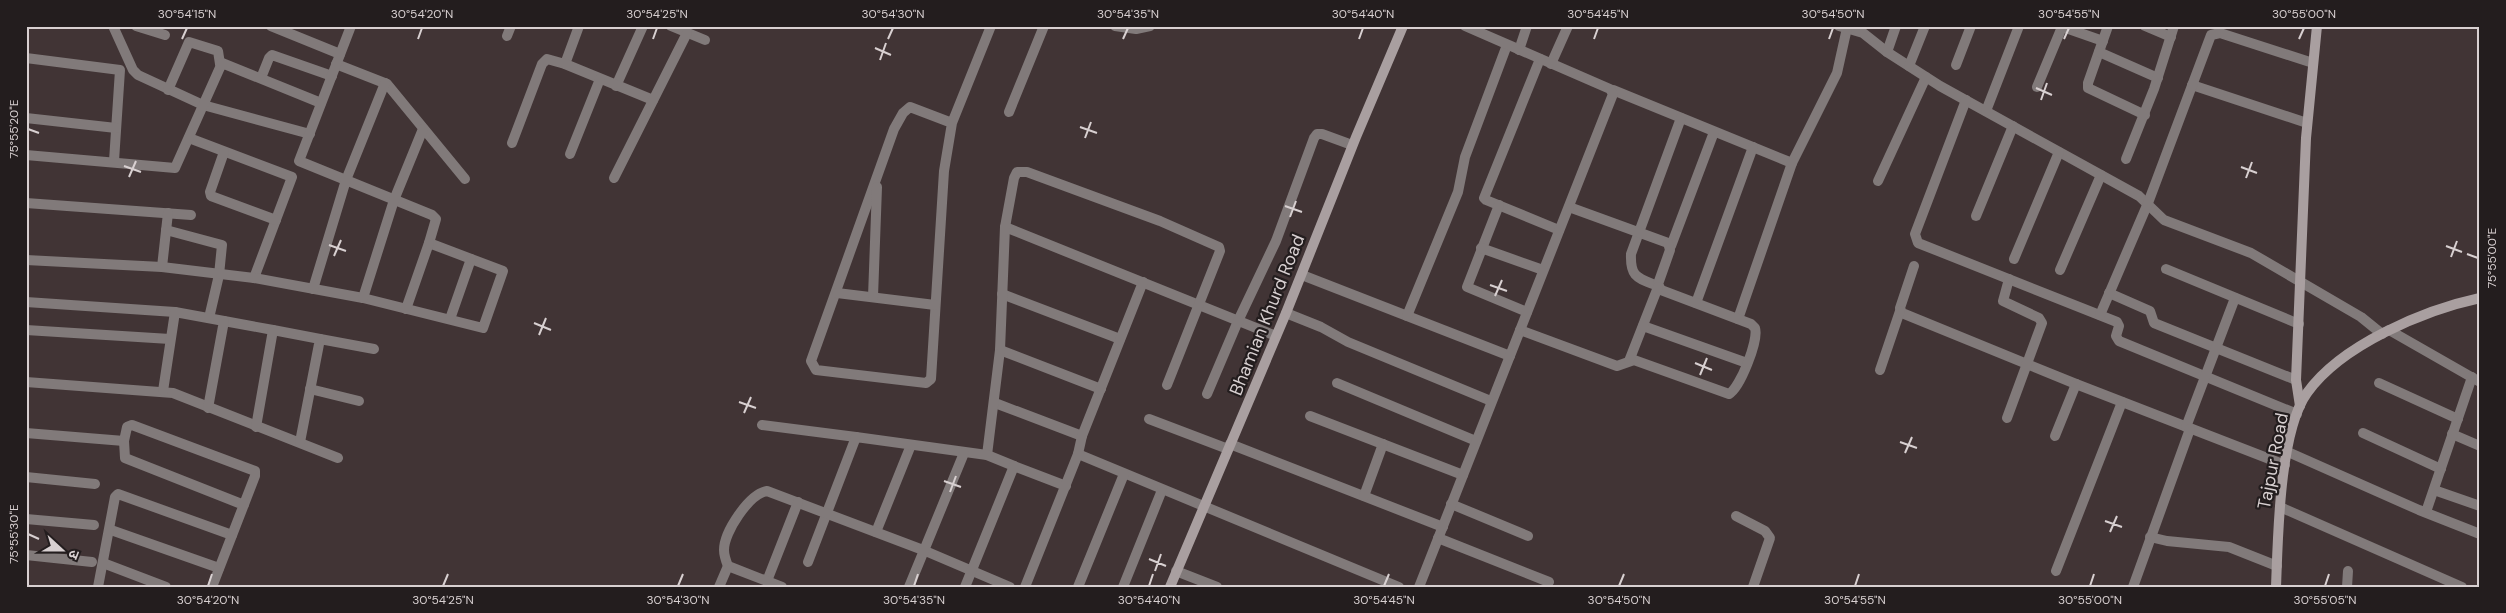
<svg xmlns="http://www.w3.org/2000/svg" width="2506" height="613" font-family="'DM Sans','Noto Sans Devanagari',sans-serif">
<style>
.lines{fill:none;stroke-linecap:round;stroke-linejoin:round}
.street{stroke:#817a7a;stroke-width:10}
.secondary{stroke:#a99fa0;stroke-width:10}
.ticks{fill:none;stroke:#d8d0d1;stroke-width:2}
.labels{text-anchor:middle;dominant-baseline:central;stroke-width:4.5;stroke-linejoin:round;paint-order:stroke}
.street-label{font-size:18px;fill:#d8d0d1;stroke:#231d1e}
.neatline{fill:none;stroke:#d8d0d1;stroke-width:2}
.ticks-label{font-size:12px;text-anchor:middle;fill:#d8d0d1}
</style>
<rect width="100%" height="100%" fill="#413435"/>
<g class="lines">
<g class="street">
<path d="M113,26L133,70L138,75L203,105L310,134"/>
<path d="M136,26L165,35"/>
<path d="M271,26L340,54"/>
<path d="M671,26L705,40"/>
<path d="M1115,26L1136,29L1150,26"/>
<path d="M1839,26L1863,33L1887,52L1940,86L2139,196L2164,220L2251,253L2361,317L2382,334"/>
<path d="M2060,26L2103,41"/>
<path d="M2108,26L2088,83V88L2145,115"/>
<path d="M2145,26L2171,37"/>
<path d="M507,36L511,26"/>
<path d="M1519,50L1527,26"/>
<path d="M1887,52L1896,26"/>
<path d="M2099,52L2158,78"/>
<path d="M26,58L120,70L114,161"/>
<path d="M1540,59L1484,198L1486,200L1559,230"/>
<path d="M336,64L387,84L465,179"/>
<path d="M565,64L579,26"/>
<path d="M1551,64L1568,26"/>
<path d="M1956,65L1971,26"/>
<path d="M1909,66L1925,26"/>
<path d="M261,78L269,58L272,55L332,76"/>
<path d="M2192,85L2307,123"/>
<path d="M616,86L643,26"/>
<path d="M2037,87L2062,27"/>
<path d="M168,90L189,42L218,51L220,64"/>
<path d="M1613,90L1792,163"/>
<path d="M1966,100L1915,234L1918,243L2117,322L2119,326L2116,336L2119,341L2297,414"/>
<path d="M1986,111L2019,26"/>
<path d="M1009,112L1044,26"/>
<path d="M26,118L116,128"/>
<path d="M952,123L910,107L903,113L894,129L811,361L816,370L926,383L931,379L944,171L952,123L991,26"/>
<path d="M189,138L292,177L254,278"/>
<path d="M512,143L542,64L547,59L565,64L653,100"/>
<path d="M224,152L210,192L211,196L276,220"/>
<path d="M570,154L600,79"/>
<path d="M26,155L175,168L222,63L321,103"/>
<path d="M2126,159L2154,89L2174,26"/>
<path d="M614,178L687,33"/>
<path d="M1878,181L1926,77"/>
<path d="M26,203L191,215"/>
<path d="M1499,205L1467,287L1527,312"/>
<path d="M1976,216L2013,126"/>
<path d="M1005,227L1276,336"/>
<path d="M166,230L222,245L219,275L209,318"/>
<path d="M1671,246L1714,132"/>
<path d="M1481,248L1543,270"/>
<path d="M2014,259L2059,152"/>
<path d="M26,260L162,267L254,278L363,298L483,328L503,271L429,243L436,219L432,215L299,161L351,26"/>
<path d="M1914,266L1900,308L1902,313L2076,384L2285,465"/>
<path d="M162,267L168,213"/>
<path d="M2166,269L2299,324"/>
<path d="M2060,270L2101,175"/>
<path d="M1302,275L1510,356"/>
<path d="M1658,286C1638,278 1630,278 1631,254L1681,118"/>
<path d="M313,289L346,180L385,83"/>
<path d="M837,293L935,305"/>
<path d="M2109,293L2150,311L2154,323L2296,380"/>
<path d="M1002,294L1120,339"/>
<path d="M873,297L877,187"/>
<path d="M363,298L394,200L423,129"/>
<path d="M26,302L175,312"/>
<path d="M1696,303L1753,147"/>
<path d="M406,309L429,243"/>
<path d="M1286,313L1321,327L1348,342L1491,401"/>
<path d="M2100,315L2148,203L2211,35L2220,33L2313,63"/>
<path d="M1407,316L1458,192L1465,157L1507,45"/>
<path d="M450,319L471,259"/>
<path d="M1738,319L1792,163L1837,73L1847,28"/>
<path d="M224,321L273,330"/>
<path d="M1643,326L1747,363"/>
<path d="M26,330L170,339"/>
<path d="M1520,330L1617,366L1634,360L1729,394C1740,388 1759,340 1755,328L1751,324L1661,290L1658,284L1670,250L1668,243L1569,207"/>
<path d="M2389,330L2480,382"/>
<path d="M320,339L374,349"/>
<path d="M1000,350L1101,389"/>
<path d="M1629,361L1658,287"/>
<path d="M1880,370L1900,311"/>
<path d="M26,382L173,393L338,458"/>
<path d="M1337,383L1476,441"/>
<path d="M2379,383L2458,419"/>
<path d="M310,389L359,401"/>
<path d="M163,391L175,312L224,321L208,408"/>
<path d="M1207,394L1238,321L1276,241L1314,138L1317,134H1322L1352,145"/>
<path d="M995,403L1082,436"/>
<path d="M1310,416L1463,475"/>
<path d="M2007,418L2042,323L2039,318L2003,301L2009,279"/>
<path d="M1149,419L1228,449"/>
<path d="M762,425L856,437"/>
<path d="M256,427L273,330L320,339L300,442"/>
<path d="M2186,427L2235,298"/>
<path d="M26,433L124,441"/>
<path d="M2363,433L2441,469"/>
<path d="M2452,434L2480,446"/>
<path d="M2055,436L2076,384"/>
<path d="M1230,444L1443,527"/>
<path d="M2288,452L2419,510L2480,534"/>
<path d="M1078,454L1399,587"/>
<path d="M987,455L1000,350L1005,227L1014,178L1017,172H1027L1160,221L1219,247L1220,251L1167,385"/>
<path d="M26,477L95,484"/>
<path d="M2434,490L2480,506"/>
<path d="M1364,496L1383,444"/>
<path d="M1451,504L1528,536"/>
<path d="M2280,507L2462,587"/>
<path d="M2426,512L2472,377"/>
<path d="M1736,516L1765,531L1770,538L1753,587"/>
<path d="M26,519L94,525"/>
<path d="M111,530L219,568"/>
<path d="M876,532L911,445"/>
<path d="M2150,537L2167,541L2229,547L2277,566"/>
<path d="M1438,538L1549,582"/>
<path d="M26,555L92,562"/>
<path d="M808,562L856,437L987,455L1014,466"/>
<path d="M103,563L166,587"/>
<path d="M728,566C726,561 724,556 724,550C724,532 749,494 767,491L923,550L1010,587"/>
<path d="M1176,571L1217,587"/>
<path d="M2056,571L2122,402"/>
<path d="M767,581L798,502"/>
<path d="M98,587L115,497L118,494L232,535"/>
<path d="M212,587L255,476V471L132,425L127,427L124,441L125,458L244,505"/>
<path d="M719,587L728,566L782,587"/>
<path d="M909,587L964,453"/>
<path d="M965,587L1014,466L1066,486"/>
<path d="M1025,587L1078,454L1082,436L1143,282"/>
<path d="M1078,587L1124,474"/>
<path d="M1123,587L1162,490"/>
<path d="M1419,587L1613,94L1610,89L1465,26"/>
<path d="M2133,587L2190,429"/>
<path d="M2347,587L2348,571"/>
</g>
<g class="secondary">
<path d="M2300,406L2296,380L2306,138L2317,26"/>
<path d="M1170,587L1286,313L1356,137L1403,26"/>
<path d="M2276,587C2278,538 2279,432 2307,393C2341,345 2424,310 2480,298"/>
</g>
</g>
<path class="ticks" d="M182,39L187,28M418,39L422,28M653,39L657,28M888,39L893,28M1123,39L1128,28M1359,39L1363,28M1594,39L1598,28M1829,39L1833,28M2064,39L2069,28M2299,39L2304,28M875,48L891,55M880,60L886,43M2036,88L2052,95M2041,100L2047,83M1080,127L1097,133M28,129L39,133M1085,138L1091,122M124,166L141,172M2241,167L2257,173M129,177L136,161M2246,178L2252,162M1285,206L1302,212M1290,217L1296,201M329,245L346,251M2446,246L2462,252M2467,254L2478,258M334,256L341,240M2451,257L2457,241M1490,285L1507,291M1495,296L1502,280M534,323L551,330M539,335L546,318M1695,363L1712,370M1700,375L1707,358M739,402L756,408M744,413L751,397M1900,442L1917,448M1905,453L1912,437M944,481L961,487M950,492L956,476M2105,521L2122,527M2110,532L2117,516M28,534L39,539M1149,559L1166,566M1155,571L1161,554M208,586L212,574M443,586L448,574M678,586L683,574M914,586L918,574M1149,586L1153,574M1384,586L1389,574M1619,586L1624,574M1855,586L1859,574M2090,586L2094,574M2325,586L2329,574"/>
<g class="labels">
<g class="street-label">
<text transform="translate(1267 315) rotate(-68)">Bhamian Khurd Road</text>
<text transform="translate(2273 461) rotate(-79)">Tajpur Road</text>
</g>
</g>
<rect width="2506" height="613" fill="none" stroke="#231d1e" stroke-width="55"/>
<g transform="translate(62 550) rotate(111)" stroke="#231d1e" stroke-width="4" paint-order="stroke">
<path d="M0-4L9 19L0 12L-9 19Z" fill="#d8d0d1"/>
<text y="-8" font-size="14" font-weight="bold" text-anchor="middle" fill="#d8d0d1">उ</text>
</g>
<rect x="28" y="28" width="2450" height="558" class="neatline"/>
<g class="ticks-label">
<text x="187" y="18">30°54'15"N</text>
<text x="422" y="18">30°54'20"N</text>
<text x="657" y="18">30°54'25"N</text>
<text x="893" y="18">30°54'30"N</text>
<text x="1128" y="18">30°54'35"N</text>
<text x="1363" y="18">30°54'40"N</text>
<text x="1598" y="18">30°54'45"N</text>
<text x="1833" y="18">30°54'50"N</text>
<text x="2069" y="18">30°54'55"N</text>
<text x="2304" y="18">30°55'00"N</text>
<text transform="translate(14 129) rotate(-90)" y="4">75°55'20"E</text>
<text transform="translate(2492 258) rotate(-90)" y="4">75°55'00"E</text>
<text transform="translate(14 534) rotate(-90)" y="4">75°55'30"E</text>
<text x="208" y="604">30°54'20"N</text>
<text x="443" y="604">30°54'25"N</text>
<text x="678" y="604">30°54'30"N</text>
<text x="914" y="604">30°54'35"N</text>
<text x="1149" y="604">30°54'40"N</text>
<text x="1384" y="604">30°54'45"N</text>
<text x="1619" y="604">30°54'50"N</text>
<text x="1855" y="604">30°54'55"N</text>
<text x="2090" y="604">30°55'00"N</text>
<text x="2325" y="604">30°55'05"N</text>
</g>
</svg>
